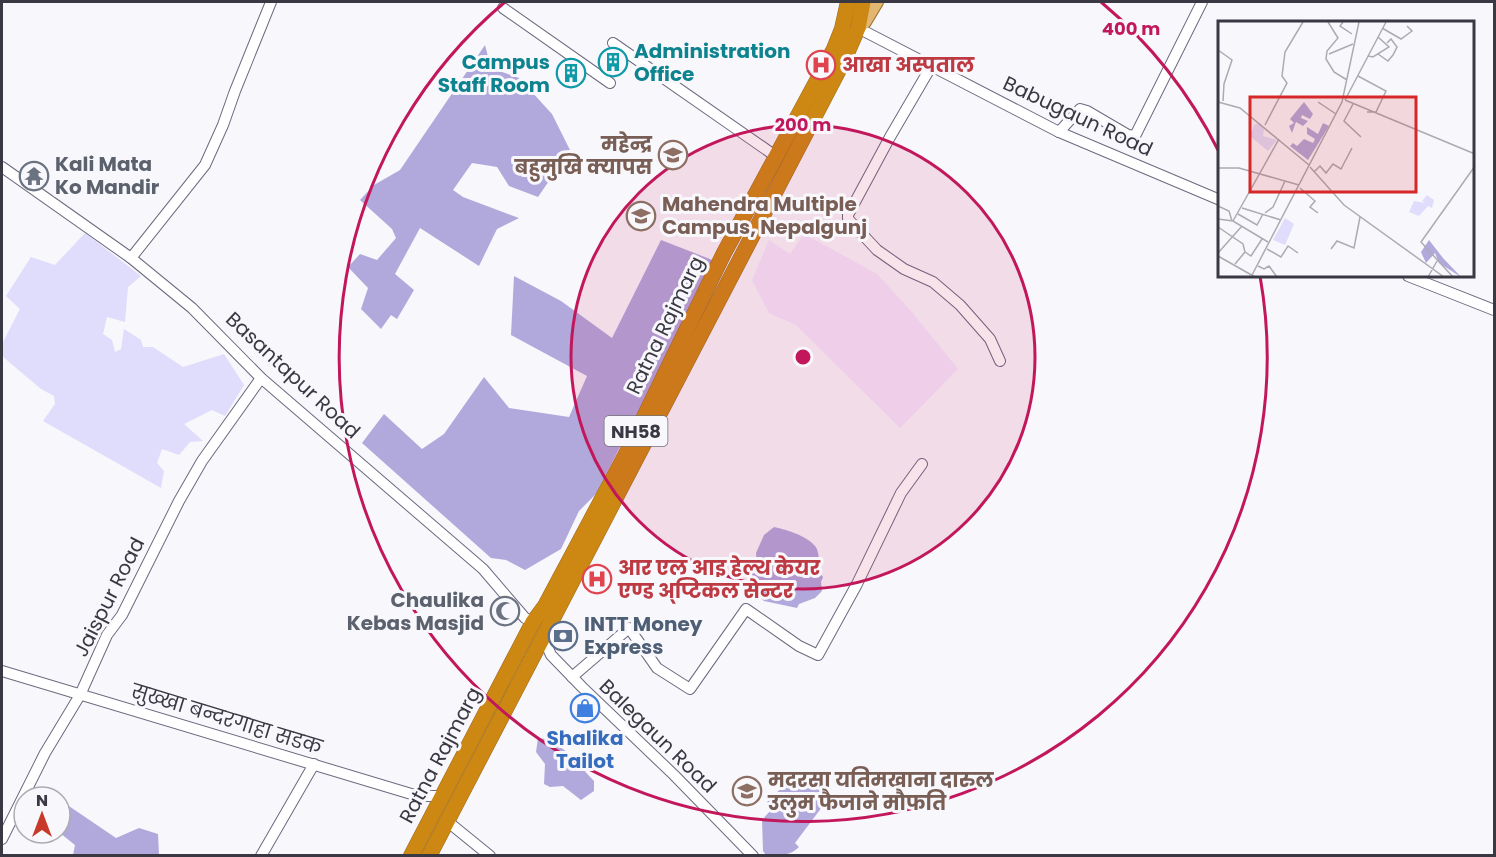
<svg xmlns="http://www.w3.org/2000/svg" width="1496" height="857" font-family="Poppins,'Noto Sans Devanagari',sans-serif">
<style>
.industrial{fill:#f4e8fd}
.green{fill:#e0dcfb}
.forest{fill:#b1a9dc}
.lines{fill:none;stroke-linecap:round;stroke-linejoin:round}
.minor-casing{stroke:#6c6a7f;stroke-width:12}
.major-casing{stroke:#9a6b23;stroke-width:14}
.highway-casing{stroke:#9a6b23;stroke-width:16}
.minor{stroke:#fff;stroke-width:10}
.major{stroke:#e1b771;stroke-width:12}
.highway{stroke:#cd8713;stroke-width:15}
.ring{fill:none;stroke:#c2185b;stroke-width:3}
.labels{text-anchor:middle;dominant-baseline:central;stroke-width:6;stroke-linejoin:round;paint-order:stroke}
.shield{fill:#f7f7fc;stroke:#73717a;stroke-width:1.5}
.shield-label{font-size:18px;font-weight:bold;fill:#3a3842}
.culture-label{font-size:20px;font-weight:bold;fill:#0d838f;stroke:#f7f7fc;text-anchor:start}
.health-label{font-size:20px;font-weight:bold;fill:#be3a42;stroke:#f7f7fc;text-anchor:start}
.street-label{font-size:20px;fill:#3a3842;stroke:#f7f7fc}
.education-label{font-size:20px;font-weight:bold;fill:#785e54;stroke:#f7f7fc;text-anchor:start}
.worship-label{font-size:20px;font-weight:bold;fill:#5b616d;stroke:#f7f7fc;text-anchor:start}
.service-label{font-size:20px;font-weight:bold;fill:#4e5e75;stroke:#f7f7fc;text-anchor:start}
.shop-label{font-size:20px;font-weight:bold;fill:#366cbe;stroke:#f7f7fc}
.inset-road{fill:none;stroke:#ababb2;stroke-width:1.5}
.view{fill:#d62828;fill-opacity:0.15;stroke:#d62828;stroke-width:3}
.inset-edge{fill:none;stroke:#3a3842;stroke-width:3}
.centre{fill:#c2185b;stroke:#f7f7fc;stroke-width:3}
.ring-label{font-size:18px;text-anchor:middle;font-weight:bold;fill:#c2185b;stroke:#f7f7fc;stroke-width:6;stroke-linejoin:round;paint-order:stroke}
</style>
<rect width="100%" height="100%" fill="#f7f7fc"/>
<path class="industrial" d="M804,234L877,274L911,311L958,369L900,428L796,325L769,313L752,280L769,240L790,254Z"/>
<path class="green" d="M85,233L141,276L128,287L125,322L107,317L103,334L112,340L115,352L121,349L124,329L141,340L143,347H153L183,367L224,354L244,385L225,416L212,410L184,424L203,441L190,442L179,455L162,449L157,463L164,471L161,488L43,421L55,404L54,396L41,389L2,356V344L20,309L6,296L31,257L55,265Z"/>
<g class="forest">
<path d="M485,45L491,68L519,78L552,114L570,150L538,197L509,186L497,167L472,163L453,190L463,197L519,218L497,229L479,266L420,228L395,274L414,290L397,319L391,315L381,329L361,309L368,288L348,267L360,254L377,260L396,238L392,229L360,200L374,185L400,170Z"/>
<path d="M661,240L715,261L596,494L579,511L561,549L525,570L506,560L491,558L362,443L384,414L422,449L444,434L484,377L509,408L569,417L587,376L511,335L514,276L561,301L612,338Z"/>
<path d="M774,527C785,529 807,536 814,545C818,548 818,554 819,558L814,562L817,570L823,577L821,582L822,591L815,598L799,604L797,608L764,601L760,598L758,583L749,578L751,568L757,569L756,553L764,535Z"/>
<path d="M538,738C561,739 579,766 594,781V791L581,800L563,786L550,787L544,784L545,764L536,752Z"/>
<path d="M800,770L828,799L795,843L799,847C790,856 778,856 766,855L763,851L762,820L770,811L767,802Z"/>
<path d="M60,800L116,838L139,828L158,834L159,855H73L75,845L60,833Z"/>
</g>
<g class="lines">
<g class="minor-casing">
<g id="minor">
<path d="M503,8L610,83"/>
<path d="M858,28L1059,132L1220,200"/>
<path d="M613,43L774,155L778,150"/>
<path d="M932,65L890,137L848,215V219L877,250L904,269L933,282L960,305L990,339L1000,361"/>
<path d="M1059,132L1080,109L1087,111L1128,135L1135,136L1202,2"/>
<path d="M2,167L131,258L192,308L261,378L483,569L525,618L533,622"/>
<path d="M131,258L205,165L223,125L235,91L271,2"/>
<path d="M1408,276L1494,310"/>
<path d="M543,637L551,655L582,687L674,775L753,856"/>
<path d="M2,671L418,796H443"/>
<path d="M572,677L629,628L657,668L690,689L746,609L799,646L818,655L857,584L901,493L922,464"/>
<path d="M447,821L490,856"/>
<path d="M2,839L45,753L80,695L107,635L122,615L179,501L202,461L261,378"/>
<path d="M261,856L314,764"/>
</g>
</g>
<g class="major-casing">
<path id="major" d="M858,28L865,22L877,2"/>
</g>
<g class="highway-casing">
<g id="highway">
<path d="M411,856L533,622L545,606L626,454L724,253L834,49L842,29L848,2"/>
<path d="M429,856L844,60L858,28L863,2"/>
</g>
</g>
<use href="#minor" class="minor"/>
<use href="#major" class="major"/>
<use href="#highway" class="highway"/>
</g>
<circle cx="803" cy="357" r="232" fill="#c2185b" fill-opacity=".12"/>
<g class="ring">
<circle cx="803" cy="357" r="232"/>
<path d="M1101 2A464 464 0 0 1 1218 150M1260 276A464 464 0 1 1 505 2"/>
</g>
<defs>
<g id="building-ring" transform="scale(1.5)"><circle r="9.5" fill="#f7f7fc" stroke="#0f9aa8" stroke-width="1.5"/><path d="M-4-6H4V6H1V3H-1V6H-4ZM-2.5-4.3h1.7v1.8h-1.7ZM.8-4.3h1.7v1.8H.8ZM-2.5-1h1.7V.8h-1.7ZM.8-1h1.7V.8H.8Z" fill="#0f9aa8"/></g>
<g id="hospital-ring" transform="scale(1.5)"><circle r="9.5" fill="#f7f7fc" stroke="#e0444e" stroke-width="1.5"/><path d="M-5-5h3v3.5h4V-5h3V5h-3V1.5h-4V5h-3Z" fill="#e0444e"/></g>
<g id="university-ring" transform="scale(1.5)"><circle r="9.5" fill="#f7f7fc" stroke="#8d6e63" stroke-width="1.5"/><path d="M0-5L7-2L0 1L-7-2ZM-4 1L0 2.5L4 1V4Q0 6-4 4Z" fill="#8d6e63"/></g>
<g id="temple-ring" transform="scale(1.5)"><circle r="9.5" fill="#f7f7fc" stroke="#6b7280" stroke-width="1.5"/><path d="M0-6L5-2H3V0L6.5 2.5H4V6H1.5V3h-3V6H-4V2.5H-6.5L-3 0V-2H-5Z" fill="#6b7280"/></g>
<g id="mosque-ring" transform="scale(1.5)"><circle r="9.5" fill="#f7f7fc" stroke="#6b7280" stroke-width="1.5"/><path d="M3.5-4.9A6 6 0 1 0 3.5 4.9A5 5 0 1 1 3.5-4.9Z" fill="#6b7280"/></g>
<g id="bank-ring" transform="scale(1.5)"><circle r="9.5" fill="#f7f7fc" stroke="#5c6f8a" stroke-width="1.5"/><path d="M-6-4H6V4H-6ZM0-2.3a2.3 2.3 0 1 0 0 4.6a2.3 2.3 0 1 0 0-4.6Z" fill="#5c6f8a"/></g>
<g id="shop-ring" transform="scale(1.5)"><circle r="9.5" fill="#f7f7fc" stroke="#3f7fe0" stroke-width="1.5"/><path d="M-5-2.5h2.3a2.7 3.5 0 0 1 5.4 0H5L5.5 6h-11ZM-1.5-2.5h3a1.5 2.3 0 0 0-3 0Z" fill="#3f7fe0"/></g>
<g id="school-ring" transform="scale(1.5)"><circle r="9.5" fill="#f7f7fc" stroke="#8d6e63" stroke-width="1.5"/><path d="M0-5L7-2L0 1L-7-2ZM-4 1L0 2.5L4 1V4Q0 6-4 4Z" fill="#8d6e63"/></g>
</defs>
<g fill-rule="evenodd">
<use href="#building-ring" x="613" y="62"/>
<use href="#hospital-ring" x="821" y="65"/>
<use href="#building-ring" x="571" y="73"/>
<use href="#university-ring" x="673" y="155"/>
<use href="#temple-ring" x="34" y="176"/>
<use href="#university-ring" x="641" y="216"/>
<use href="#hospital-ring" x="597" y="579"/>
<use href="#mosque-ring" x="505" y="611"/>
<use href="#bank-ring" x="563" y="636"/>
<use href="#shop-ring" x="585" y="708"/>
<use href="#school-ring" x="747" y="791"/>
</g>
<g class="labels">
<rect class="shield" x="604.5" y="416" width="63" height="30" rx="4.5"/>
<g class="shield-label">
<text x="636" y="431">NH58</text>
</g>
<g class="culture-label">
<text x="634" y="51">Administration<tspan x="634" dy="23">Office</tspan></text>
<text x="550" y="62" text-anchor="end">Campus<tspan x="550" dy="23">Staff Room</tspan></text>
</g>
<g class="health-label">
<text x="842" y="65">आखा अस्पताल</text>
<text x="618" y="568">आर एल आइ हेल्थ केयर<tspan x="618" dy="23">एण्ड अ्प्टिकल सेन्टर</tspan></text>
</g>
<g class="street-label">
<text transform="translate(1078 116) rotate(25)">Babugaun Road</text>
<text transform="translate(665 325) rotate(-64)">Ratna Rajmarg</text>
<text transform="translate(293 375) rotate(43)">Basantapur Road</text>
<text transform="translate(109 597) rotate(-63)">Jaispur Road</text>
<text transform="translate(227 719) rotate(17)">सुख्खा बन्दरगाहा सडक</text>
<text transform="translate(658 736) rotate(44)">Balegaun Road</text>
<text transform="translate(440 755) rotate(-62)">Ratna Rajmarg</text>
</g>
<g class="education-label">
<text x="652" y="144" text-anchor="end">महेन्द्र<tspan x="652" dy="23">बहुमुखि क्यापस</tspan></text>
<text x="662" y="204">Mahendra Multiple<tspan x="662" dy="23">Campus, Nepalgunj</tspan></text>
<text x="768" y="780">मदरसा यतिमखाना दारुल<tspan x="768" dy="23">उलुम फैजाने माैफति</tspan></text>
</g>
<g class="worship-label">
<text x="55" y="164">Kali Mata<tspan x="55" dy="23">Ko Mandir</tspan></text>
<text x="484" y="600" text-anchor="end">Chaulika<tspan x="484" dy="23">Kebas Masjid</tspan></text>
</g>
<g class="service-label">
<text x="584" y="624">INTT Money<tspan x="584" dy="23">Express</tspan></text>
</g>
<g class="shop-label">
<text x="585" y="738">Shalika<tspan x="585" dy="23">Tailot</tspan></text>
</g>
</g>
<g transform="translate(1218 21)">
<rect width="256" height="256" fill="#f7f7fc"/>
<path d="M42,102L46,108L45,115L59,119L50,130L32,115L36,104ZM209,174L216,179L214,187L210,185L201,195L191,191L196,180L207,182L204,180ZM67,197L76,203L67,224L55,219Z" fill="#e0dcfb"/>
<path d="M86,81L95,93L92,98L84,94L83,97L90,100L85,105L78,101L74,112L71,105L76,102L72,98ZM105,102L111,105L90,139L72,125L75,122L79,125L86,118L95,122L97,118L89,113V106L100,113ZM211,219L225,237L243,256L221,242L217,232L208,242L203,231Z" fill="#b1a9dc"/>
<path class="inset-road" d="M110,1L120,17L109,30L108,38L116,51L129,59M125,1L122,5L134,13M164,7L183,18L194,10L189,5M0,29L14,39L6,63L5,80M111,33L135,23M160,33L170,40L175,34L179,26L173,18L169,22M150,35L155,36L171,26L160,16M140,55L168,70L158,91H149M127,79L257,133M127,79L168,1M0,81L22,87L91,144M100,81L118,93M135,83L126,100L143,116M47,104L69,62L64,55L67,31L85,1M92,146L126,184L226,256M0,147H21L81,164M96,151L102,145L108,152L115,143L123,148L134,127M82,167L97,180L92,186L100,192M0,185L11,190L14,200M24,187L63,199M47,192L55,186L67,160M20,193L39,204L45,193M0,198L15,200L50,221M15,200L61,118M0,206L25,223L27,231M49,228L63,236L70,225L80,232M113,228L119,220L136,227L142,196M0,232L24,205M0,235L37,256M17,243L27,231L33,235L44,218M40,245L46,248L51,245L59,256M33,256L124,81L141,1M210,256L219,240M235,256L203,221L257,145"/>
<path class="view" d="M32,76H198V171H32Z"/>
<rect width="256" height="256" class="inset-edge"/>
</g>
<circle cx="803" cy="357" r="9" class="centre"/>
<g class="ring-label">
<text x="1131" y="35">400 m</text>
<text x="803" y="131">200 m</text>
</g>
<rect width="1496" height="857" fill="none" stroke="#3a3842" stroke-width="6"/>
<g transform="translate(42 815)"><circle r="28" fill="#f7f7fc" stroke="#ababb2" stroke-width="1.5"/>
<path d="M0-4.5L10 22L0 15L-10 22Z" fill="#c73a2a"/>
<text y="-9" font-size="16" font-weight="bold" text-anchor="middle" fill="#3a3842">N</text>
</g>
</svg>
